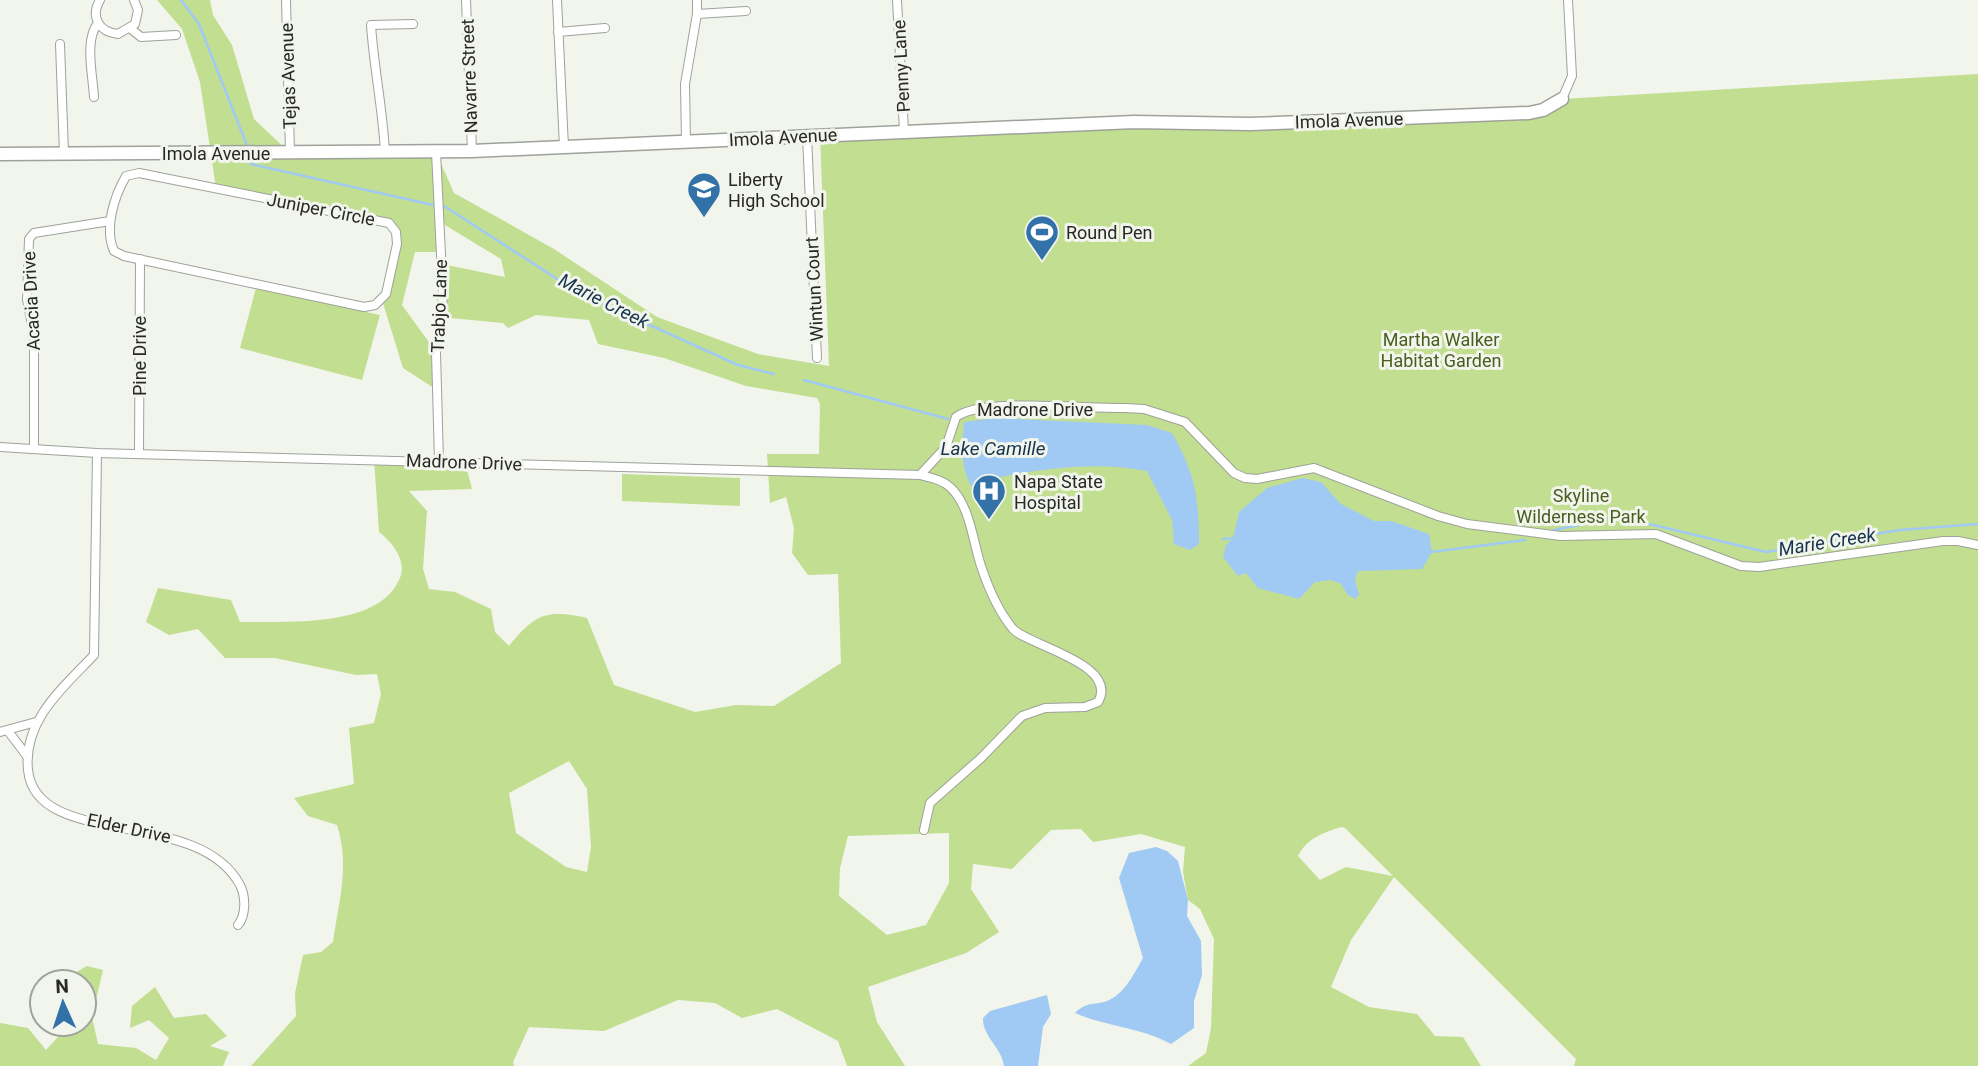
<svg xmlns="http://www.w3.org/2000/svg" width="1978" height="1066" font-family="Roboto,sans-serif">
<style>
.green{fill:#c1de91;fill-rule:evenodd}
.water{fill:#a0caf3}
.lines{fill:none;stroke-linecap:round;stroke-linejoin:round}
.stream{stroke:#a0caf3;stroke-width:2.5}
.street-casing{stroke:#9ea29a;stroke-width:10}
.secondary-casing{stroke:#9ea29a;stroke-width:15}
.street{stroke:#fff;stroke-width:8}
.secondary{stroke:#fff;stroke-width:12}
.labels{text-anchor:middle;dominant-baseline:central;stroke-width:6;stroke-linejoin:round;paint-order:stroke}
.street-label{font-size:18px;fill:#282926;stroke:#f2f5ec}
.poi-label{font-size:18px;fill:#282926;stroke:#f2f5ec;text-anchor:start}
.park-label{font-size:18px;fill:#4a5e20;stroke:#f2f5ec}
.water-label{font-size:19px;font-style:italic;fill:#16344f;stroke:#f2f5ec}
</style>
<rect width="100%" height="100%" fill="#f2f5ec"/>
<g class="green">
<path d="M157,0H210L213,15L232,45L254,119L290,153L436,152L454,193L554,249L657,317L758,354L829,366L820,135L1529,113L1562,99L1978,74V1066H1574L1576,1059L1394,877L1351,940L1331,987L1369,1007L1417,1014L1435,1036L1463,1037L1481,1066H1188L1206,1053L1211,1028L1214,939L1200,909L1188,900L1183,872L1185,847L1141,834L1093,842L1081,829L1051,830L1012,869L973,864L971,889L999,932L966,953L868,987L877,1022L905,1066H847L838,1041L777,1009L742,1018L715,1003L678,1000L604,1031L529,1027L513,1062L514,1066H251L296,1016L295,993L303,955L321,952L333,942C339,899 350,867 337,825L308,816L294,798L354,784L349,728L374,723L381,694L377,674L356,675L275,658H225L198,629L169,635L146,622L158,588L231,600L240,622C287,621 379,629 400,578C407,560 392,542 379,532L374,458L465,462L472,489L409,491L427,511L423,569L429,589L455,592L491,609L495,632L509,646C535,614 546,609 587,618L614,685L695,712L736,705L774,706L841,663L838,574L808,575L792,553L794,528L786,497L770,503L767,454H819L820,404L817,398L746,386L664,358L598,344L589,320L536,315L508,328L503,323L440,317L442,264L505,277L501,259L440,222L441,252H415L402,305L436,352L437,390L403,368L382,300L397,244L389,223L216,188L200,82L182,29ZM569,761L587,789L591,847L587,872L566,867L516,833L509,793ZM1341,827L1345,828L1393,876L1346,867L1320,880L1298,856C1307,838 1323,833 1341,827ZM949,833V883L926,925L887,935L839,896L840,868L848,836Z"/>
<path d="M256,288L380,315L362,380L240,348Z"/>
<path d="M622,474L740,478V506L622,501Z"/>
<path d="M87,966L103,970L92,1017L98,1044L136,1048L156,1060L169,1038L149,1020L130,1028L132,1006L155,987L174,1018L206,1014L227,1036L210,1046L229,1052L223,1066H0V1023L28,1028L46,1050L70,1024H84V982H66V978Z"/>
</g>
<g class="water">
<path d="M995,418L1147,425L1172,433C1195,473 1199,498 1199,544L1190,550L1174,544L1172,520L1147,471C1099,461 1043,468 996,478L988,510C962,478 960,463 964,422Z"/>
<path d="M1302,478L1321,482L1341,504L1374,521H1391L1429,534L1432,552L1422,569L1358,571L1355,580L1359,595L1355,599L1347,594L1341,584L1331,580L1315,582L1299,599L1258,588L1246,573L1238,576L1223,557L1226,545L1233,538L1239,512L1267,488Z"/>
<path d="M1156,847L1167,851L1178,861L1188,900L1187,916L1201,941L1202,975L1194,1001V1028L1171,1044C1140,1027 1107,1027 1075,1013C1089,999 1098,1007 1111,999C1126,991 1135,972 1143,958L1119,878L1129,853Z"/>
<path d="M1047,995L1051,1014L1043,1027L1038,1066H1004C1002,1048 982,1036 983,1018L990,1011Z"/>
</g>
<g class="lines">
<g class="stream">
<path d="M181,0L199,24L248,148"/>
<path d="M250,158L251,164L433,205"/>
<path d="M444,206L579,293L738,365L774,374"/>
<path d="M804,380L948,419"/>
<path d="M1554,530L1620,517L1766,552L1900,530L1978,524"/>
<path d="M1223,539L1235,538"/>
<path d="M1431,552L1525,540"/>
</g>
<g class="street-casing">
<g id="street">
<path d="M100,0C90,17 99,32 118,34L135,24L138,10L134,0"/>
<path d="M286,0L290,153"/>
<path d="M466,0L472,151"/>
<path d="M557,0L564,147"/>
<path d="M897,0L904,131"/>
<path d="M697,14L746,11"/>
<path d="M131,29L141,37L176,35"/>
<path d="M558,32L605,28"/>
<path d="M60,44L64,153"/>
<path d="M94,97C93,76 84,40 98,23"/>
<path d="M1562,99L1572,76L1568,0"/>
<path d="M807,136L817,358"/>
<path d="M686,141L685,84L697,14V0"/>
<path d="M436,152L443,296L436,352L439,461"/>
<path d="M385,153C383,110 374,69 371,25L413,24"/>
<path d="M139,173L389,223L396,232L397,244L386,294L375,305L364,307L124,256L114,251C104,228 114,197 126,176Z"/>
<path d="M0,447L97,453L920,475L946,447L956,417C981,397 1088,409 1125,408L1144,409L1185,422L1234,473L1245,478L1257,479L1314,468L1438,516L1467,524L1561,536L1656,534L1741,566L1759,567L1943,541H1958L1978,545"/>
<path d="M34,449V334L27,300L29,239L34,233L110,221"/>
<path d="M97,453L94,655C63,688 23,720 28,770C36,850 198,806 240,885C246,897 246,915 238,925"/>
<path d="M139,453L140,259"/>
<path d="M920,475C931,478 941,479 950,487C970,505 973,542 981,566C988,587 999,612 1013,629C1027,645 1120,664 1098,702L1085,707L1045,708L1022,716L981,758L930,803L924,830"/>
<path d="M8,731L27,756"/>
<path d="M0,732L36,722"/>
</g>
</g>
<g class="secondary-casing">
<path id="secondary" d="M0,154L472,151L1134,122L1250,124L1529,113L1543,110L1562,99"/>
</g>
<use href="#street" class="street"/>
<use href="#secondary" class="secondary"/>
</g>
<defs>
<g id="school-pin" transform="scale(1.75)"><path d="M0 17L-7.5 6A9.5 9.5 0 1 1 7.5 6Z" fill="#3272a9" stroke="#f2f5ec"/><path d="M0-5L7-2L0 1L-7-2ZM-4 1L0 2.5L4 1V4Q0 6-4 4Z" fill="#fff"/></g>
<g id="stadium-pin" transform="scale(1.75)"><path d="M0 17L-7.5 6A9.5 9.5 0 1 1 7.5 6Z" fill="#3272a9" stroke="#f2f5ec"/><path d="M0-5a6.5 5 0 1 0 0 10a6.5 5 0 1 0 0-10ZM-3.5-1.8h7v3.6h-7Z" fill="#fff"/></g>
<g id="hospital-pin" transform="scale(1.75)"><path d="M0 17L-7.5 6A9.5 9.5 0 1 1 7.5 6Z" fill="#3272a9" stroke="#f2f5ec"/><path d="M-5-5h3v3.5h4V-5h3V5h-3V1.5h-4V5h-3Z" fill="#fff"/></g>
</defs>
<g fill-rule="evenodd">
<use href="#school-pin" x="704" y="189"/>
<use href="#stadium-pin" x="1042" y="232"/>
<use href="#hospital-pin" x="989" y="491"/>
</g>
<g class="labels">
<g class="street-label">
<text transform="translate(901 66) rotate(-93)">Penny Lane</text>
<text transform="translate(288 76) rotate(-92)">Tejas Avenue</text>
<text transform="translate(469 76) rotate(-92)">Navarre Street</text>
<text transform="translate(1349 120) rotate(-2)">Imola Avenue</text>
<text transform="translate(783 137) rotate(-3)">Imola Avenue</text>
<text x="216" y="153">Imola Avenue</text>
<text transform="translate(321 209) rotate(11)">Juniper Circle</text>
<text transform="translate(814 289) rotate(-93)">Wintun Court</text>
<text transform="translate(31 301) rotate(-93)">Acacia Drive</text>
<text transform="translate(439 306) rotate(-88)">Trabjo Lane</text>
<text transform="translate(139 356) rotate(-90)">Pine Drive</text>
<text x="1035" y="409">Madrone Drive</text>
<text transform="translate(464 462) rotate(2)">Madrone Drive</text>
<text transform="translate(129 828) rotate(12)">Elder Drive</text>
</g>
<g class="poi-label">
<text x="728" y="179">Liberty<tspan x="728" dy="21">High School</tspan></text>
<text x="1066" y="232">Round Pen</text>
<text x="1014" y="481">Napa State<tspan x="1014" dy="21">Hospital</tspan></text>
</g>
<g class="park-label">
<text x="1441" y="339">Martha Walker<tspan x="1441" dy="21">Habitat Garden</tspan></text>
<text x="1581" y="495">Skyline<tspan x="1581" dy="21">Wilderness Park</tspan></text>
</g>
<g class="water-label">
<text transform="translate(604 301) rotate(27)">Marie Creek</text>
<text x="993" y="448">Lake Camille</text>
<text transform="translate(1827 542) rotate(-9)">Marie Creek</text>
</g>
</g>
<g transform="translate(63 1003) rotate(357)"><circle r="33" fill="#f2f5ec" stroke="#a1a39d" stroke-width="2"/>
<path d="M0-5L12 26L0 18L-12 26Z" fill="#3272a9"/>
<text y="-10" font-size="19" font-weight="bold" text-anchor="middle" fill="#282926">N</text>
</g>
</svg>
